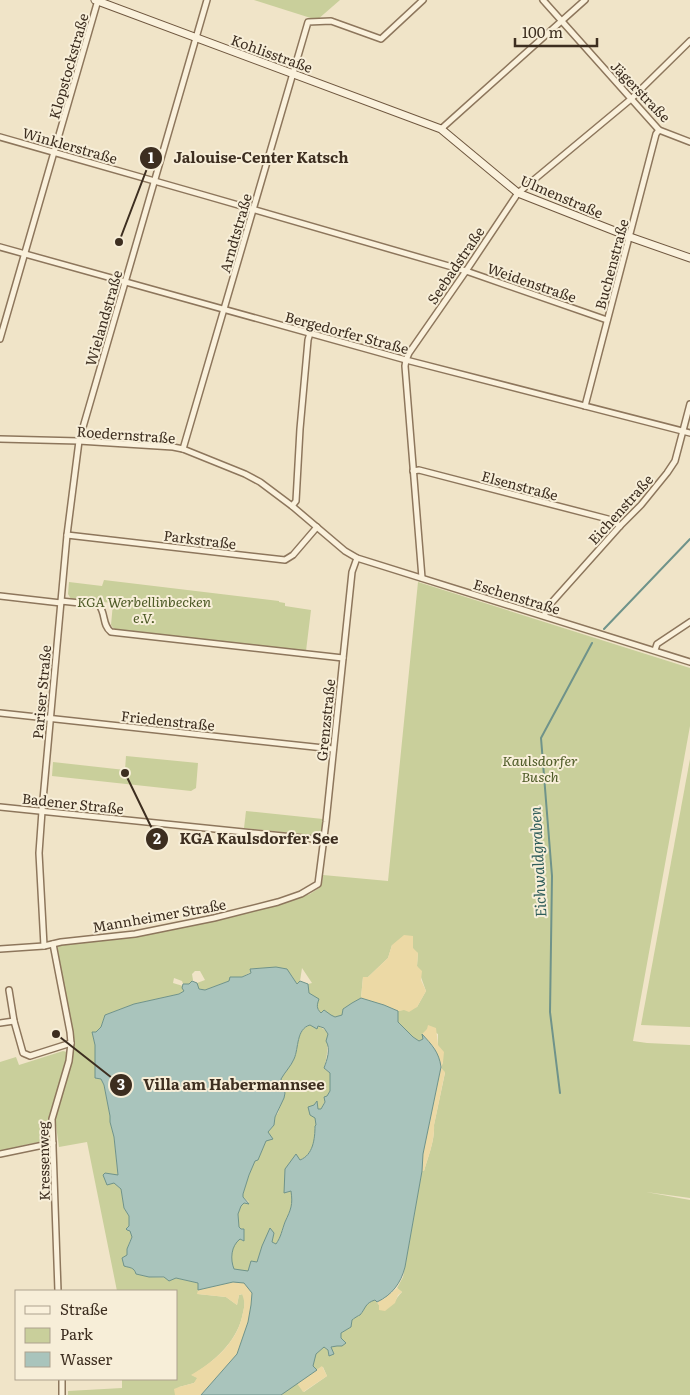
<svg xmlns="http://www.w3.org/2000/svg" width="690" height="1395" font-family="Literata,serif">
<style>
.green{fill:#c9cf9b}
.sand{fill:#ecd9a5}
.water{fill:#a9c4bc;stroke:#6f938a;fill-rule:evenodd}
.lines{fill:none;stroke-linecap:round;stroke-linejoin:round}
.stream{stroke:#6f938a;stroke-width:2}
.street-casing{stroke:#8d765c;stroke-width:8}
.secondary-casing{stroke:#6f573f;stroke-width:9}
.street{stroke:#faf1dc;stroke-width:5}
.secondary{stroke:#faf1dc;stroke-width:7}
.labels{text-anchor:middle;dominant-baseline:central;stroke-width:4;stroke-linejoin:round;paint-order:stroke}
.street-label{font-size:14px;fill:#3d2e20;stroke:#f7eed8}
.park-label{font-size:14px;font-style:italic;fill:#4d5a26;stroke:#f7eed8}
.water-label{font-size:15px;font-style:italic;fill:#2f5d5a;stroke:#f7eed8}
.leader{fill:none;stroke:#3d2e20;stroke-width:2}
.callout-dot{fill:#3d2e20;stroke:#f7eed8;stroke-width:2}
.mark-label{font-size:15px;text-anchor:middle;font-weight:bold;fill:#fff}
.callout-label{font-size:15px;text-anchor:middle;font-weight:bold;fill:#3d2e20;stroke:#f7eed8;stroke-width:4;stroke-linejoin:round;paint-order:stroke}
</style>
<rect width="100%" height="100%" fill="#f0e4c8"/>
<g class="green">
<path d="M254,0H340L317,20Z"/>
<path d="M104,580L279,601V602L285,603V606L311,610L306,651L114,629L111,625L113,603L71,599L68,594L69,582L102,586Z"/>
<path d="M418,582L690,668V726L633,1041L647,1043L690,1045V1198L646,1192L690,1200V1395H281L297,1383L304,1392L327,1376L323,1367L317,1370L312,1366L316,1354L324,1347L328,1350L329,1356L334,1354L331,1347L345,1343L341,1338V1333L351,1327L352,1320C353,1319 359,1315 360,1315C366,1308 364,1303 375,1300L379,1305L386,1309C396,1303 395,1299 402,1292L397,1288L403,1277L405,1267L422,1171H424C428,1157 435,1140 434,1125L445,1073L441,1068L443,1062L438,1046V1034L428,1029L424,1039L419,1041L413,1037L398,1022V1011L417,1007L426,991L417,966L418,953L392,945L388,958L368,977H363L361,998L352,1003L343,1009L342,1015L335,1017L331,1016L324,1010L321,1013C315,1007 316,998 309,993L308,984L312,983L302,968L300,981L297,984C286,966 287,968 267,968C261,969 256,968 250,969L251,972L242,977H231L229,981L205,990L198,989L197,983L205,980L200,971H195L192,974L193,980L189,984H183L182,981L174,978L173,983L183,986L184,991L179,994L134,1004L105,1015L101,1027L96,1032H92L95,1045V1078L101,1079L104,1085L110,1116V1122L114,1137L118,1176L114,1183L121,1189L124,1208L129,1216V1226L132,1237C126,1246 127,1258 128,1267C133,1268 135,1269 136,1274L149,1277L176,1278L198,1283V1294L226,1297L237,1305L239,1295L243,1294C246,1303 244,1308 242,1317C236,1342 214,1362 192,1375L198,1378L194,1383L179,1387L175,1395H68V1391L122,1388V1379H176V1291H117L87,1142L59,1147L55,1118L72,1059L73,1041L57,945L138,936L271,907L310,894L319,888L322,882L323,875L388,881Z"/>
<path d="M126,756L198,763L196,788L191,791L52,776L53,762L125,770Z"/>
<path d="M690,759V1027L641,1025Z"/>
<path d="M246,811L323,819L321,836L244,828Z"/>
<path d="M310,1025C318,1027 323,1026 328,1034C327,1046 328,1056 324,1068L330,1073V1091L321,1109H318V1104L316,1118V1125L315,1127C315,1139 313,1156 299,1160L296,1155L285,1193L291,1191C293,1205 291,1209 285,1222C282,1230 281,1237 276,1244L272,1242L274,1233L262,1246L257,1262L251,1261L248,1271H241L234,1269C230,1259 231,1245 240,1239L243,1241L244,1229H241L239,1227L238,1214L241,1206L244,1203L247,1204L249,1202L243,1197V1194L249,1175L255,1161L258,1160L266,1141L268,1139V1132L274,1125L275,1117L278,1113L285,1093L281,1079C285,1072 291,1066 294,1059C299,1048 296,1029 310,1025Z"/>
<path d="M63,1051L67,1052L64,1068L49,1116V1138C41,1143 30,1143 21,1146C14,1147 7,1150 0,1152V1062L16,1057L19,1065Z"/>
</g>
<g class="sand">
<path d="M404,935L413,936V948L418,953L417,966L422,971L421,980L426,991L417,1007L409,1012L404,1010L398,1011L384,1005L361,998L363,977H368L388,958L392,945Z"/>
<path d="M428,1025L436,1028L438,1045L444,1052L443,1062L441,1068L445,1072L434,1125C435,1140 428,1157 424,1171H422L423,1154L441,1067L434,1047L422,1034L427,1029Z"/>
<path d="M233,1282L244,1283L252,1293L251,1305L248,1322L237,1354L201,1395H175L174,1389L179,1387L194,1383L197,1378L191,1375C214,1362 236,1343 242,1317C244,1307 246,1304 242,1294L239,1295L237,1305L226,1297L197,1294L198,1290Z"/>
<path d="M397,1288L402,1292L398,1295L395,1303L385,1311L379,1310V1305L377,1302L384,1299Z"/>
<path d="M322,1366L327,1376L303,1392L297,1383Z"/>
</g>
<path class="water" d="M276,967L287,969L297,984L300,981L308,984L309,993L319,999C317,1005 316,1008 321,1013L324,1010L331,1015L335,1017L342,1015L343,1009L352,1003L361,998L384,1005L398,1011V1022L413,1037L419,1041L423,1039L422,1034C432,1045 439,1052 441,1067L423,1154L422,1171L405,1267C401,1283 392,1295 377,1302L375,1300C365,1303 366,1308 360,1315C359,1315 353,1319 352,1320L351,1327L341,1333V1338L346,1343L342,1346H337L331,1347L334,1354L329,1356L328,1350L324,1347L316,1354L313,1366L317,1370L281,1395H201L237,1354L248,1322L251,1305L252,1293L244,1283L233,1282L198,1290V1283L176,1278L169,1281L164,1277H149L136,1274C134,1267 130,1268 124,1266L122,1258L127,1255V1249L132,1237L130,1231L127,1230L126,1229L129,1226V1216L124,1208L121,1189L114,1183L107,1185L103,1175L105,1173L118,1175L114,1137L110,1122V1116L104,1085L101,1079L95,1078V1045L92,1032H96L101,1027L105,1015L134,1004L179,994L184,991L182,988L183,984H189L192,981L197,983L199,989L205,990L229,981L230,977H242L251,973L250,969C259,968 267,968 276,967ZM310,1025L317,1029L318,1026L324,1028L328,1034L326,1041C331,1049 327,1060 324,1068L330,1073V1091L327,1096L324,1097L325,1102L321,1109H318L317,1101L314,1105L308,1107L310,1115L315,1118L316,1125L315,1126C315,1139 313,1155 300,1160L296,1154L285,1169L284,1193L291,1191C293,1205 291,1209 285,1222C282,1230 281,1237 276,1244L272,1242L274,1233L270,1228L262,1246L257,1262L251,1261L248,1271L234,1269C230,1259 231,1246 240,1239L244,1241V1229H241L239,1227L238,1214L241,1206L244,1203L249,1204L243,1197V1194L249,1175L255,1161L258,1160L266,1141L273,1139L268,1132L274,1125L275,1117L284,1098L285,1093L281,1079C285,1072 291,1066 294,1059C299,1048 296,1029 310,1025Z"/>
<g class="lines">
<g class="stream">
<path d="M604,629L690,539"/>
<path d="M560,1093L550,1012L552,876L541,738L592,643"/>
</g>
<g class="street-casing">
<g id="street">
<path d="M543,0L659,130L690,142"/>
<path d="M441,129L585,0"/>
<path d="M0,137L200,194L466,271L607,320"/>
<path d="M0,247L406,360L690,433"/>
<path d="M0,339L98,0"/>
<path d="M585,406L656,134L659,130"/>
<path d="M0,439L79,441L173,447L183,449L245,474L260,482L292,506L345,551L357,558L690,662"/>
<path d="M183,449L308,22L331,21L381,39L423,0"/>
<path d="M413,471L419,470L608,519L614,522L620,526"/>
<path d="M292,506L296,501L300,429L308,340L310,333"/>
<path d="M67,535L285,560L293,555L317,527"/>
<path d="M422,578L405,366L406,360L409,353L466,271L518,193L631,99L690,41"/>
<path d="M0,596L61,603"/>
<path d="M61,601L99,605C106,614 102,625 111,632L343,658"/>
<path d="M545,616V610L620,526L641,505L667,473L675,461L690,404"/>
<path d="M655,650L657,644L690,622"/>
<path d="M0,713L333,749"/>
<path d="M0,807L323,840"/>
<path d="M53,944L70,1032L71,1043L69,1061L52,1119L58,1291"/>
<path d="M44,946L39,853L42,811L67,535L79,441L207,0"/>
<path d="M0,949L44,946L61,942L135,934L214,918L278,902L301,894L318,884L326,822L352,572L357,558"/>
<path d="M9,990L14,1021L23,1053L30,1056L71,1043"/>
<path d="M0,1023L14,1021"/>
<path d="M0,1154L53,1143"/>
<path d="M62,1379V1395"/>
</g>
</g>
<g class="secondary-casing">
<path id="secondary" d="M95,0L441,129L518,193L630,237L690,258"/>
</g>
<use href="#street" class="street"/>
<use href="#secondary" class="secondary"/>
</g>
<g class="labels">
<g class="street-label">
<text transform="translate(272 53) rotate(20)">Kohlisstraße</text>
<text transform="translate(68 66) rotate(-74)">Klopstockstraße</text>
<text transform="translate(641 91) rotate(46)">Jägerstraße</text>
<text transform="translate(70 145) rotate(16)">Winklerstraße</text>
<text transform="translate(562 196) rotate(23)">Ulmenstraße</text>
<text transform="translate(235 233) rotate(-74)">Arndtstraße</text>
<text transform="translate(611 264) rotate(-75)">Buchenstraße</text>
<text transform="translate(455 265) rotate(-56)">Seebadstraße</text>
<text transform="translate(532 282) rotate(19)">Weidenstraße</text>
<text transform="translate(103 318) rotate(-74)">Wielandstraße</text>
<text transform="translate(347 332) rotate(15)">Bergedorfer Straße</text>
<text transform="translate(126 434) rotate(4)">Roedernstraße</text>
<text transform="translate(520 485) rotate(15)">Elsenstraße</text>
<text transform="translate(620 509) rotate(-48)">Eichenstraße</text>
<text transform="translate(200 539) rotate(7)">Parkstraße</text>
<text transform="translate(517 596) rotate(17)">Eschenstraße</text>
<text transform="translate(41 692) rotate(-85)">Pariser Straße</text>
<text transform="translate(168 720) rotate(6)">Friedenstraße</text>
<text transform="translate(325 720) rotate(-84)">Grenzstraße</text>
<text transform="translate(73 803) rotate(6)">Badener Straße</text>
<text transform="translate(159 915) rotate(-10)">Mannheimer Straße</text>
<text transform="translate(43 1161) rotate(-91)">Kressenweg</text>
</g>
<g class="park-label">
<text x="144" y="601">KGA Werbellinbecken<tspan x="144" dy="16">e.V.</tspan></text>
<text x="540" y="760">Kaulsdorfer<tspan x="540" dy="16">Busch</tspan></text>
</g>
<g class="water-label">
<text transform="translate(537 862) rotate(-93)">Eichwaldgraben</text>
</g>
</g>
<path class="leader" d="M119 242L151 158M125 773L157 839M56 1034L121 1085"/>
<g class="callout-dot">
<circle cx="119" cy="242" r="5"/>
<circle cx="125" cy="773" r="5"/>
<circle cx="56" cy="1034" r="5"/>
<circle cx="151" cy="158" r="12"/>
<circle cx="157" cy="839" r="12"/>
<circle cx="121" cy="1085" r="12"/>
</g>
<g class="mark-label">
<text x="151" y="163">1</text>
<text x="157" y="844">2</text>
<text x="121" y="1090">3</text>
</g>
<g class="callout-label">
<text x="261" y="163">Jalouise-Center Katsch</text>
<text x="259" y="844">KGA Kaulsdorfer See</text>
<text x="234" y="1090">Villa am Habermannsee</text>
</g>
<rect x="15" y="1290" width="162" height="90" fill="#f7eed8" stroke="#ada18e"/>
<rect x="25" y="1306" width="25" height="8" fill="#faf1dc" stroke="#ada18e"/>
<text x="60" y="1315" font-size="15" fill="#3d2e20">Straße</text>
<rect x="25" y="1328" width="25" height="15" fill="#c9cf9b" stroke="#ada18e"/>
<text x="60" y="1340" font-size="15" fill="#3d2e20">Park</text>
<rect x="25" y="1352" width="25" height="15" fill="#a9c4bc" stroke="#ada18e"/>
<text x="60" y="1365" font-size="15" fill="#3d2e20">Wasser</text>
<path d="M515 38v8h82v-8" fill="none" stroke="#3d2e20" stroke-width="2.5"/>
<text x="522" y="38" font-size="15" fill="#3d2e20" stroke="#f7eed8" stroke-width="4" paint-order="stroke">100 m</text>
</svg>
